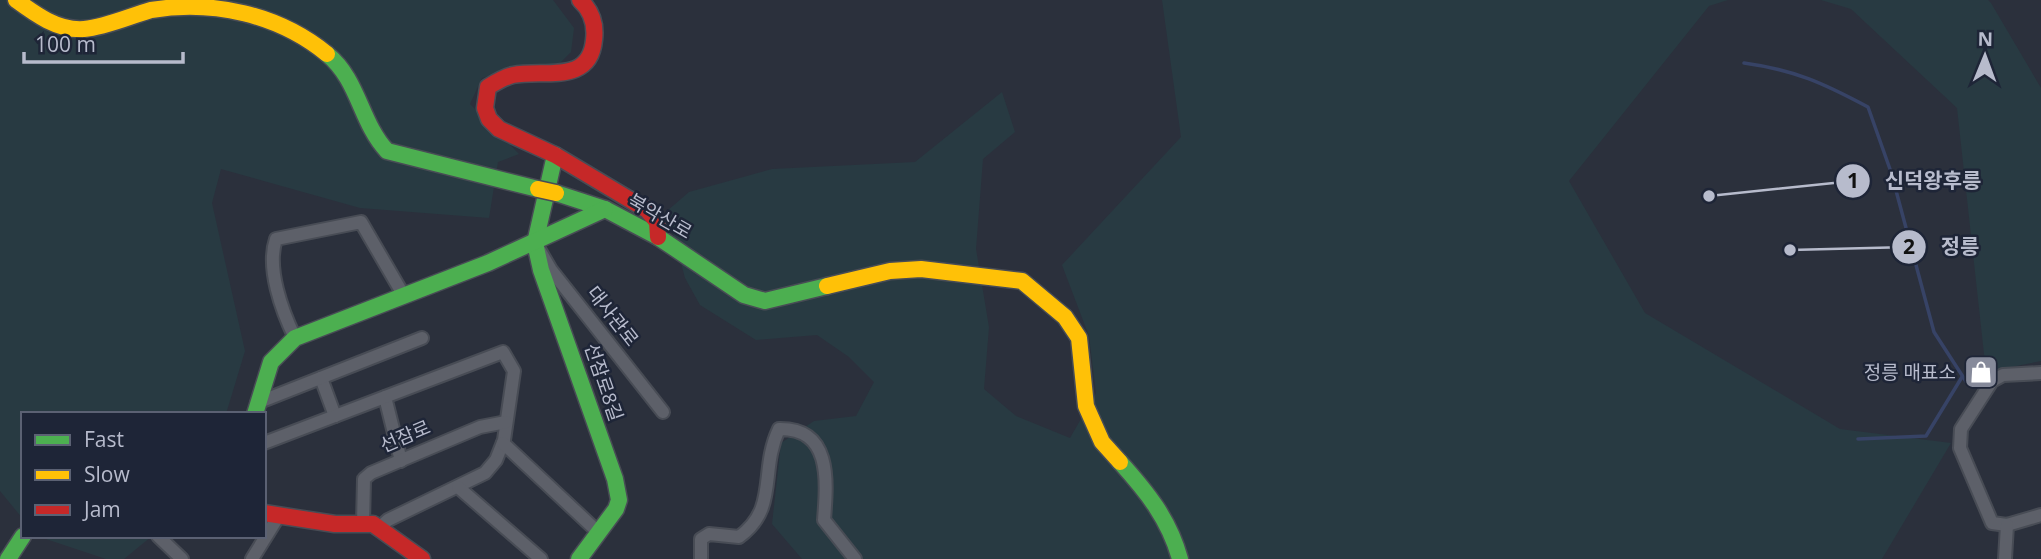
<svg xmlns="http://www.w3.org/2000/svg" width="2041" height="559" font-family="'Open Sans','Noto Sans KR',sans-serif">
<style>
.green{fill:#283a42}
.lines{fill:none;stroke-linecap:round;stroke-linejoin:round}
.stream{stroke:#374366;stroke-width:3.5}
.street-casing{stroke:#484c55;stroke-width:16}
.fast-casing{stroke:#484c55;stroke-width:19}
.slow-casing{stroke:#484c55;stroke-width:19}
.jam-casing{stroke:#484c55;stroke-width:19}
.street{stroke:#5d6069;stroke-width:12}
.fast{stroke:#4caf50;stroke-width:16}
.slow{stroke:#ffc107;stroke-width:16}
.jam{stroke:#c62828;stroke-width:16}
.slow-bridge-casing{stroke:#484c55;stroke-width:19;stroke-linecap:butt}
.slow-bridge{stroke:#ffc107;stroke-width:16}
.labels{text-anchor:middle;dominant-baseline:central;stroke-width:5;stroke-linejoin:round;paint-order:stroke}
.street-label{font-size:19px;fill:#b7bbcc;stroke:#1e2537}
.poi-label{font-size:19px;fill:#b7bbcc;stroke:#1e2537;text-anchor:end}
.leader{fill:none;stroke:#b7bbcc;stroke-width:2.5}
.callout-dot{fill:#b7bbcc;stroke:#1e2537;stroke-width:2.5}
.mark-label{font-size:21px;text-anchor:middle;font-weight:bold;fill:#111}
.callout-label{font-size:21px;text-anchor:middle;font-weight:bold;fill:#b7bbcc;stroke:#1e2537;stroke-width:5;stroke-linejoin:round;paint-order:stroke}
</style>
<rect width="100%" height="100%" fill="#2b303c"/>
<g class="green">
<path d="M0,0H553L574,28L571,52L556,67L514,69L482,78L470,104L519,154L498,162L489,218L360,208L221,169L212,203L245,351L226,414H23V519L0,491Z"/>
<path d="M1162,0H1728L1709,6L1569,181L1645,313L1840,429L1951,443L1882,559H802L772,524L781,443L814,421L856,416L874,382L849,357L817,335L756,340L700,305L685,278L667,211L689,192L772,169L915,162L1002,92L1015,132L983,159L976,249L989,327L984,389L1016,416L1070,438L1096,393L1089,336L1062,265L1181,137Z"/>
<path d="M1821,0H1988L1991,3L2041,88V361L1986,372L1957,108L1851,9Z"/>
<path d="M37,536H152L124,559H106Z"/>
</g>
<g class="lines">
<g class="stream">
<path d="M1744,63C1795,70 1823,83 1868,107L1891,172L1934,332L1967,383"/>
<path d="M1858,439L1926,436L1962,377"/>
</g>
<g class="street-casing">
<g id="street">
<path d="M540,251L551,270L663,412"/>
<path d="M295,338C282,311 266,268 276,239L361,222L404,296"/>
<path d="M2041,373L2003,375L1992,381L1961,429L1960,448L1992,523L2007,525L2041,515"/>
<path d="M321,378L335,416"/>
<path d="M385,397L401,461"/>
<path d="M257,403L422,338"/>
<path d="M264,443L503,352L514,371L504,440L496,460L485,473L388,520L379,528"/>
<path d="M503,443L599,533"/>
<path d="M458,487L541,559"/>
<path d="M363,524L364,479L371,473L480,427L506,422"/>
<path d="M158,536L182,559"/>
<path d="M252,559L278,517"/>
<path d="M701,559V539L709,534L739,537C779,508 759,471 779,429C832,428 827,481 824,520L855,559"/>
<path d="M2005,559L2007,525"/>
</g>
</g>
<g class="fast-casing">
<g id="fast">
<path d="M327,54C359,80 360,122 387,151L538,189"/>
<path d="M555,155L535,243L541,270L615,479L619,500L616,509L579,559"/>
<path d="M556,193L605,209L658,237L744,295L765,301L827,286"/>
<path d="M255,414L271,362L295,338L488,263L605,209"/>
<path d="M1120,462C1147,492 1169,519 1180,559"/>
<path d="M8,559L23,536"/>
</g>
</g>
<g class="slow-casing">
<g id="slow">
<path d="M16,0C35,14 58,31 84,29C106,27 130,16 151,10C213,0 278,14 327,54"/>
<path d="M827,286L890,271L921,269L1022,281L1065,317L1079,338L1086,406L1102,442L1120,462"/>
</g>
</g>
<g class="jam-casing">
<g id="jam">
<path d="M580,0C592,11 596,24 594,40C590,85 544,69 513,75C504,77 496,82 488,87L485,108L489,119L499,129L555,155L647,210L657,222L658,237"/>
<path d="M264,513L335,524H373L422,559"/>
</g>
</g>
<use href="#street" class="street"/>
<use href="#fast" class="fast"/>
<use href="#slow" class="slow"/>
<use href="#jam" class="jam"/>
<g class="slow-bridge-casing">
<path id="slow-bridge" d="M538,189L556,193"/>
</g>
<use href="#slow-bridge" class="slow-bridge"/>
</g>
<defs>
<g id="shop-square" transform="scale(1.75)"><rect x="-9" y="-9" width="18" height="18" rx="4" fill="#868a9a" stroke="#1e2537"/><path d="M-5-2.5h2.3a2.7 3.5 0 0 1 5.4 0H5L5.5 6h-11ZM-1.5-2.5h3a1.5 2.3 0 0 0-3 0Z" fill="#fff"/></g>
</defs>
<g fill-rule="evenodd">
<use href="#shop-square" x="1981" y="372"/>
</g>
<g class="labels">
<g class="street-label">
<text transform="translate(660 216) rotate(30)">북악산로</text>
<text transform="translate(613 316) rotate(52)">대사관로</text>
<text transform="translate(604 382) rotate(71)">선잠로8길</text>
<text transform="translate(405 436) rotate(-23)">선잠로</text>
</g>
<g class="poi-label">
<text x="1956" y="372">정릉 매표소</text>
</g>
</g>
<path class="leader" d="M1709 196L1853 181M1790 250L1909 247"/>
<g class="callout-dot">
<circle cx="1709" cy="196" r="7"/>
<circle cx="1790" cy="250" r="7"/>
<circle cx="1853" cy="181" r="18"/>
<circle cx="1909" cy="247" r="18"/>
</g>
<g class="mark-label">
<text x="1853" y="188">1</text>
<text x="1909" y="254">2</text>
</g>
<g class="callout-label">
<text x="1933" y="188">신덕왕후릉</text>
<text x="1960" y="254">정릉</text>
</g>
<rect x="21" y="412" width="245" height="126" fill="#1e2537" stroke="#5b6173" stroke-width="2"/>
<rect x="35" y="435" width="35" height="10" fill="#4caf50" stroke="#5b6173" stroke-width="2"/>
<text x="84" y="447" font-size="21" fill="#b7bbcc">Fast</text>
<rect x="35" y="470" width="35" height="10" fill="#ffc107" stroke="#5b6173" stroke-width="2"/>
<text x="84" y="482" font-size="21" fill="#b7bbcc">Slow</text>
<rect x="35" y="505" width="35" height="10" fill="#c62828" stroke="#5b6173" stroke-width="2"/>
<text x="84" y="517" font-size="21" fill="#b7bbcc">Jam</text>
<g transform="translate(1985 56) rotate(1)" stroke="#1e2537" stroke-width="5" paint-order="stroke">
<path d="M0-5L12 26L0 18L-12 26Z" fill="#b7bbcc"/>
<text y="-10" font-size="19" font-weight="bold" text-anchor="middle" fill="#b7bbcc">N</text>
</g>
<path d="M24 52v10h159v-10" fill="none" stroke="#b7bbcc" stroke-width="3.5"/>
<text x="35" y="52" font-size="21" fill="#b7bbcc" stroke="#1e2537" stroke-width="5" paint-order="stroke">100 m</text>
</svg>
